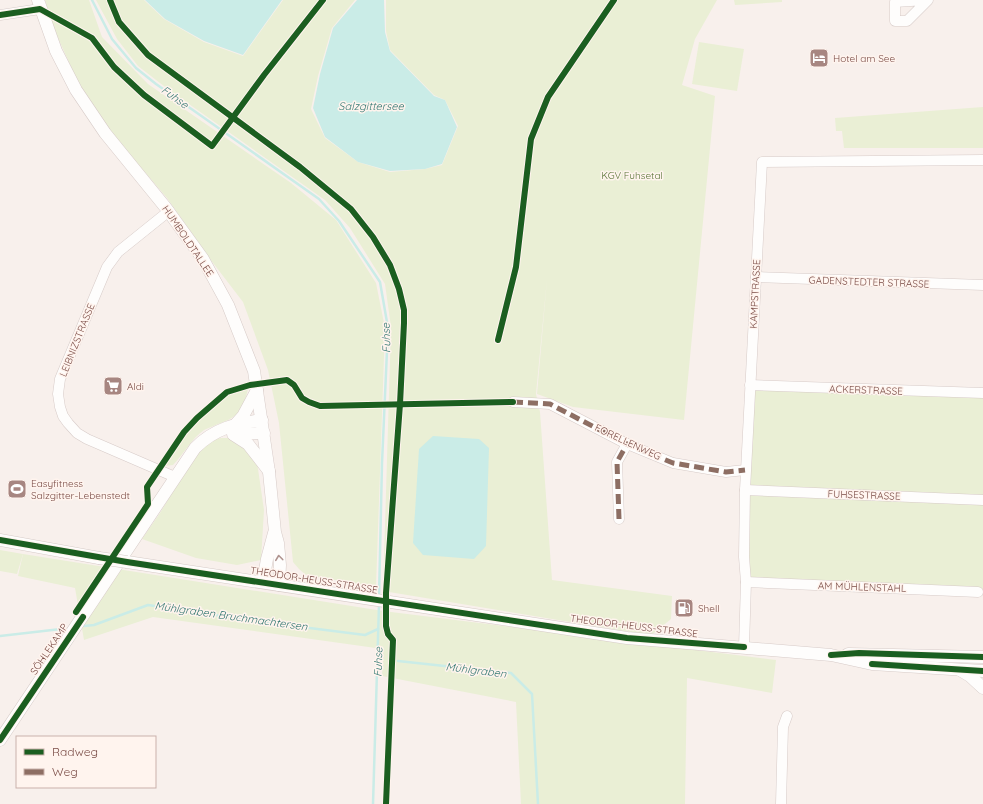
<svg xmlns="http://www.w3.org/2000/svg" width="983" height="804" font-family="Quicksand,sans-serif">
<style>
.green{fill:#eaefd5}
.water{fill:#caece7}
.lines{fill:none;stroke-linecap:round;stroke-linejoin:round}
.stream{stroke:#caece7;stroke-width:2.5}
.minor-casing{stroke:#d7cbc8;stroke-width:11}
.tertiary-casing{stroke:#d7cbc8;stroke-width:13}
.minor{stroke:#fefdfc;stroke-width:10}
.tertiary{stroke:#fefdfc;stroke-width:12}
.tertiary-bridge-casing{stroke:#d7cbc8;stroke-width:13;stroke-linecap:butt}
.tertiary-bridge{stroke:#fefdfc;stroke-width:12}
.quiet{stroke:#8d6e63;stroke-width:5;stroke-dasharray:10 5;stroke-linecap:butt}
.cycleway-casing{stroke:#fff4ee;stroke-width:8}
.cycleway{stroke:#1b5e20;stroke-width:6}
.oneway{stroke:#af938f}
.labels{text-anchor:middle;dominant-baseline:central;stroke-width:3;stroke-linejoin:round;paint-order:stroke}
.poi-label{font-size:10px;fill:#7b4d47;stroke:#fff4ee;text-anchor:start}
.park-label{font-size:10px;fill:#5a7638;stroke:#fff4ee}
.street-label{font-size:10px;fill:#7b4d47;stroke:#fff4ee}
.water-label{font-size:11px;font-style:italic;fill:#367a74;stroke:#fff4ee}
</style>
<rect width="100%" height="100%" fill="#f8f0ec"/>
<g class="green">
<path d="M45,0H89L102,37L148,84L291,183L336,220L376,283L385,328L376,587L306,575L299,569L293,562L279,423L268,370L243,302L210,259L167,198L89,107L54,29Z"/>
<path d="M96,0H144L164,19L204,42L243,56L283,0H355L332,28L318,76L311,109L325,138L358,162L390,172L425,169L442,165L458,126L445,100L434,95L390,50L386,31V0H717L695,39L682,85L715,96L684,420L573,407L537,394L547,279L536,394L540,412L552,580L672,596L671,619L654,633L649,635L383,591L391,327L385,284L350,228L325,200L169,90L138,66L117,39Z"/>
<path d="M734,0H782V2L735,5Z"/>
<path d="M699,42L744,49L737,91L692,84Z"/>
<path d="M983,107V148H844L842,131H836L835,118Z"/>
<path d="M750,385L983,394V590L978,592L746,582Z"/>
<path d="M247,387L248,389C243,410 239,417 218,424C214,426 208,428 204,430C191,439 183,455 173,465L164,466C186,435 208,398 247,387Z"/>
<path d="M221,438H231L240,442L257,462L264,510L261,560L237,565L196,558L142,539L160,513L192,460L203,446L212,440Z"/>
<path d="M0,550L23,554L17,574L0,571Z"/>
<path d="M23,554L383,611L776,660L772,693L687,678L685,804H521L516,702L382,676L383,649L153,617L84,640L75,588L18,576Z"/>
</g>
<g class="water">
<path d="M145,0H282L243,55L204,41L165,19Z"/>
<path d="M357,0H384L385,32L390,51L434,96L445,100L457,127L442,164L425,169L390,171L358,162L325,137L313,108L320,74L333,28Z"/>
<path d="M433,436L479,439L489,448L486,546L474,559L423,555L413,543L419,449Z"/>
</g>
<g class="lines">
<g class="stream">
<path d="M92,0L112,39L136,68L156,84L319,199L339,221L380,282L388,328L382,463L379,598"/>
<path d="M84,626L94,625L148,605L262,622L365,635L378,629"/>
<path d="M0,636L61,629"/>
<path d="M398,661L511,673L532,694L538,804"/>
<path d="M373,804L379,605"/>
</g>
<g class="minor-casing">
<g id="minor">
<path d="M926,0L895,2V21H907L928,0"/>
<path d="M0,15L40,9"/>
<path d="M169,211L118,252L107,267L60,379L58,394L60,407L63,416L68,423L77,433L87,439L175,477"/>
<path d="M756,277L983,285"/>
<path d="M750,385L983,393"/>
<path d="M513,402L550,404L627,444L673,463L726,472L745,470"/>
<path d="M745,490L983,500"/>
<path d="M619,519L617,462L627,444"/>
<path d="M746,582L978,592"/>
<path d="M744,647L746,582L744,557L745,490L762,162L983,160"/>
<path d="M781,804L783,727L787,716"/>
</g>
</g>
<g class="tertiary-casing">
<g id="tertiary">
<path d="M38,0L56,51L76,90L105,133L166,208L203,259L228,305L254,371L269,472L275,532L278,543L280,565L279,585"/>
<path d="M236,424L243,416L257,390"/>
<path d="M233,434L264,433"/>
<path d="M234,435L248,444L269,471"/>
<path d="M0,540L99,558"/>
<path d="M127,562L627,638L831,655L872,664L983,671"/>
<path d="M263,582L267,559L274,533"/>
<path d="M848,654L983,657"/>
<path d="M960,670L970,676L983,688"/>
<path d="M0,740L195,448C215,428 235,424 262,420"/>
</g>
</g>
<use href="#minor" class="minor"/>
<use href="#tertiary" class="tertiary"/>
<g class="tertiary-bridge-casing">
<path id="tertiary-bridge" d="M99,558L127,562"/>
</g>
<use href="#tertiary-bridge" class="tertiary-bridge"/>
<g class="quiet">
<path d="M513,402L550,404L627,444L673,463L726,472L745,470"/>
<path d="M619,519L617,462L627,444"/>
</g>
<g class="cycleway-casing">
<g id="cycleway">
<path d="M110,0L119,22L148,55L300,167L351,209L373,237L390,265L399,289L404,310V323L400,404L386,593V626L388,634L393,640L386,804"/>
<path d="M0,15L40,9L92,38L114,67L144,95L212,146L264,75L323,0"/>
<path d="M498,340L516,267L531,139L548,97L614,0"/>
<path d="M0,540L127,562L627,638L744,647"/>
<path d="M76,612L148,504L147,487L184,432L197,418L227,392L250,385L287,380L294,385L302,398L309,402L320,406L513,402"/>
<path d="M831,655L859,653L983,657"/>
<path d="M872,664L983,671"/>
<path d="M0,740L83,617"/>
</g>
</g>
<use href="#cycleway" class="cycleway"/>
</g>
<defs><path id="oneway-chevron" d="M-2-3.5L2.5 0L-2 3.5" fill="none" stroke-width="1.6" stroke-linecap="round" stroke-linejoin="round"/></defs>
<use class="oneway" href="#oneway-chevron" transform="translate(279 558) rotate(-97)"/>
<defs>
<g id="hotel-square" transform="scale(1)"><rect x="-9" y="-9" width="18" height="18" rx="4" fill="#a78681" stroke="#fff4ee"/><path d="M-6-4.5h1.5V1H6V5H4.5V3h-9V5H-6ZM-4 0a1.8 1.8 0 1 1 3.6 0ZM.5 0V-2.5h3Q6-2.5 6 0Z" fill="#fff"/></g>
<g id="supermarket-square" transform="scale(1)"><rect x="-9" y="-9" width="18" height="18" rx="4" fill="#a78681" stroke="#fff4ee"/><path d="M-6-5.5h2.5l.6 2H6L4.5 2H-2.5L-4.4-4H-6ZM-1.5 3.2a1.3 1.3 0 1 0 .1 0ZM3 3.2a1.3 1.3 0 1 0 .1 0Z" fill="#fff"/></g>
<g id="stadium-square" transform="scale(1)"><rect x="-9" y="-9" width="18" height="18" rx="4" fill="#a78681" stroke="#fff4ee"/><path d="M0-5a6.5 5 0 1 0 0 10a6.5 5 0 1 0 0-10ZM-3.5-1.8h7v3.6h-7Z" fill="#fff"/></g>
<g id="fuel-square" transform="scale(1)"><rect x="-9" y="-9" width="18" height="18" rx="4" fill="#a78681" stroke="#fff4ee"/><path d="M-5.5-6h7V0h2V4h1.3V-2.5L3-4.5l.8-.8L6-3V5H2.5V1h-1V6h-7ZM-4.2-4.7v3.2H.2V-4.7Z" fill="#fff"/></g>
</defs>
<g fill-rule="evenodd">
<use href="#hotel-square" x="819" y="58"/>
<use href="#supermarket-square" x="113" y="386"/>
<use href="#stadium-square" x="17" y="489"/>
<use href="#fuel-square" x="684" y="608"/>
</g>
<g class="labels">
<g class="poi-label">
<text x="833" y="58">Hotel am See</text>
<text x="127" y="386">Aldi</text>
<text x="31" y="483">Easyfitness<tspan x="31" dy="12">Salzgitter-Lebenstedt</tspan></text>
<text x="698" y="608">Shell</text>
</g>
<g class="park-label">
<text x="632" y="175">KGV Fuhsetal</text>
</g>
<g class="street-label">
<text transform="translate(188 241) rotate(56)">HUMBOLDTALLEE</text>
<text transform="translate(869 282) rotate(2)">GADENSTEDTER STRASSE</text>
<text transform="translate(755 294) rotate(-87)">KAMPSTRASSE</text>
<text transform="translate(77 340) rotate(-68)">LEIBNIZSTRASSE</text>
<text transform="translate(866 390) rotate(2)">ACKERSTRASSE</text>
<text transform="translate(628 442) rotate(25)">FORELLENWEG</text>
<text transform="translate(864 495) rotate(2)">FUHSESTRASSE</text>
<text transform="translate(314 580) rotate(9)">THEODOR-HEUSS-STRASSE</text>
<text transform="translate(862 587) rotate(2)">AM MÜHLENSTAHL</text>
<text transform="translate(634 626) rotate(7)">THEODOR-HEUSS-STRASSE</text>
<text transform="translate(49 649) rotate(-56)">SÖHLEKAMP</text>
</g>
<g class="water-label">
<text transform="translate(175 97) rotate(36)">Fuhse</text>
<text x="371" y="106">Salzgittersee</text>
<text transform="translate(386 338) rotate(-91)">Fuhse</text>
<text transform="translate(231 616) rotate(8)">Mühlgraben Bruchmachtersen</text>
<text transform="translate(378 662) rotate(-88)">Fuhse</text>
<text transform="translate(476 670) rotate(7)">Mühlgraben</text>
</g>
</g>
<rect x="16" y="736" width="140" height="52" fill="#fff4ee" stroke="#cab1ab"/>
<rect x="24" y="749" width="20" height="6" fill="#1b5e20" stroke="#cab1ab"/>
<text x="52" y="756" font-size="12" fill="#7b4d47">Radweg</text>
<rect x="24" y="769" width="20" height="6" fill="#8d6e63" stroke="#cab1ab"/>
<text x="52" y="776" font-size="12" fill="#7b4d47">Weg</text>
</svg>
